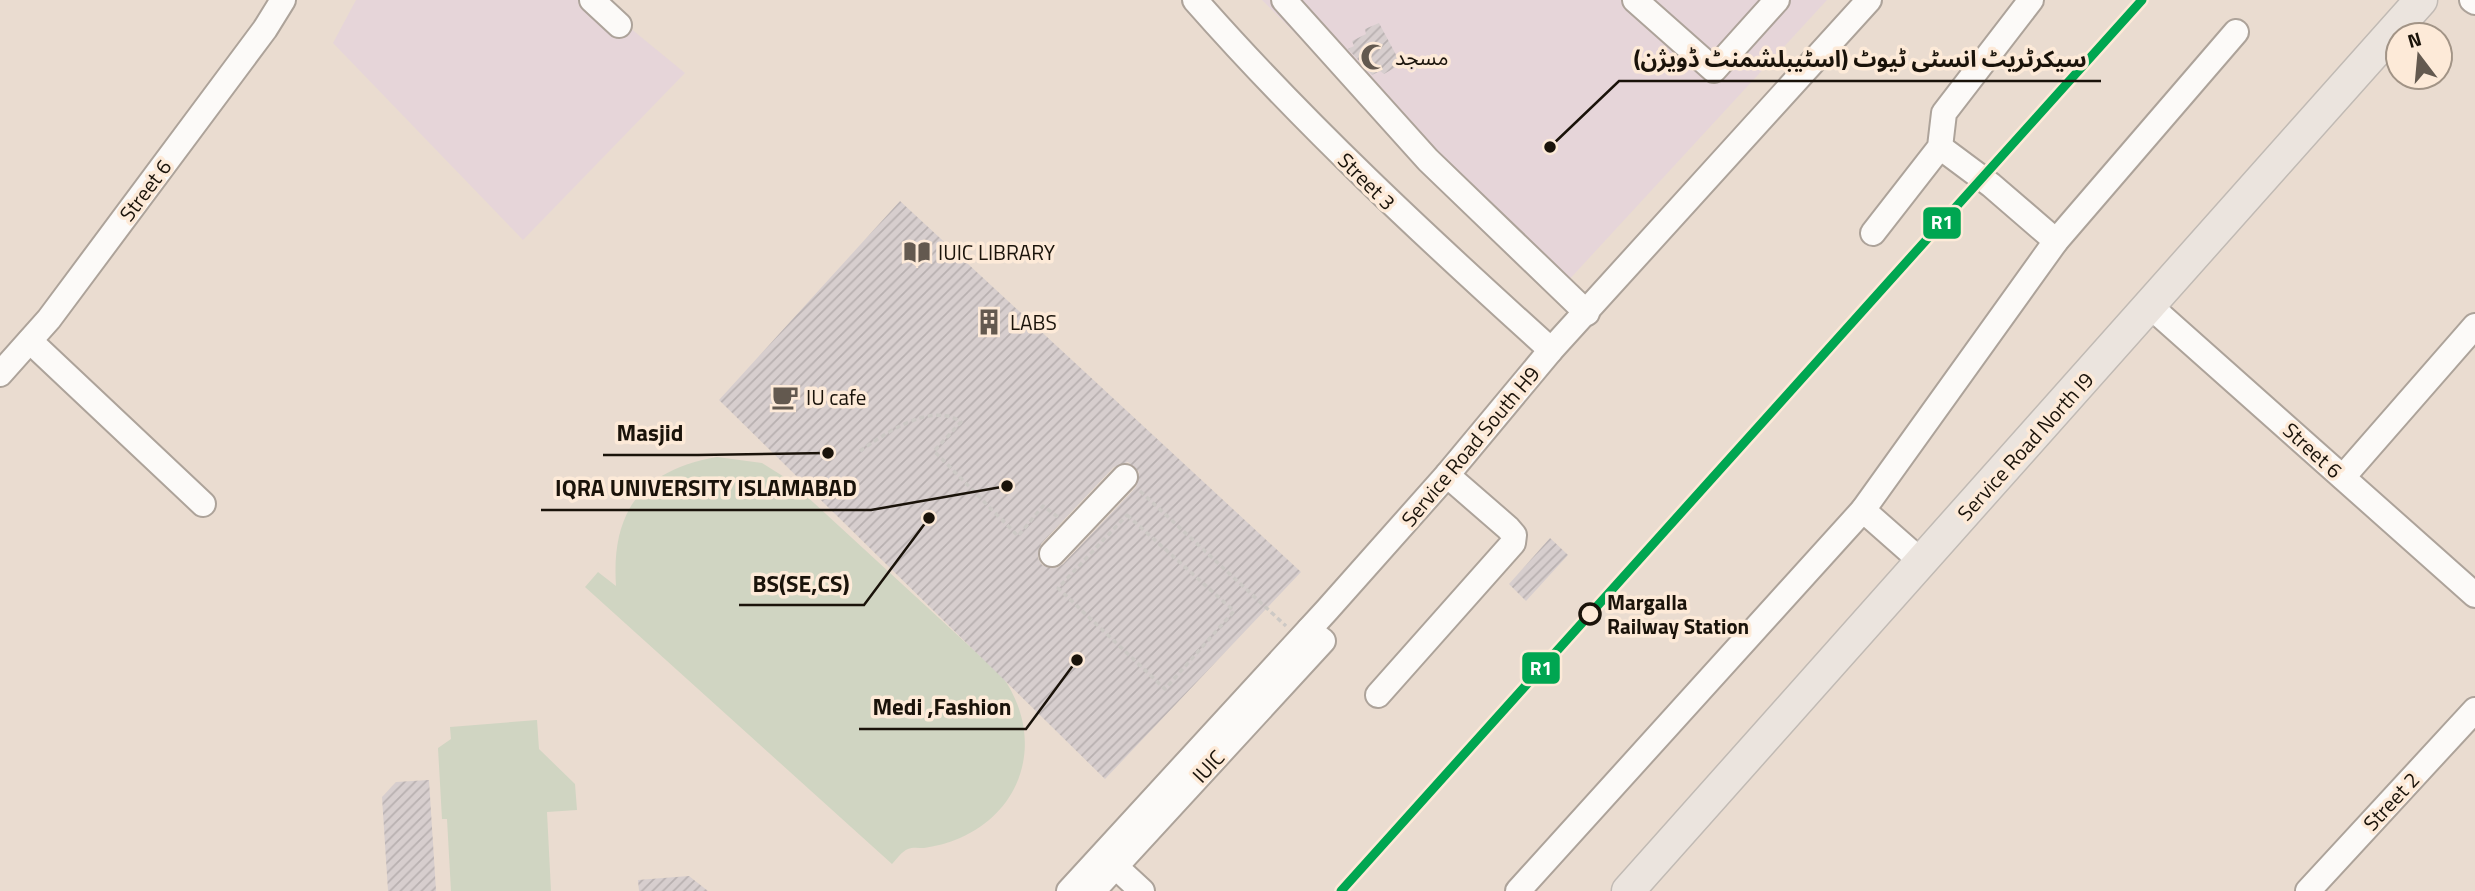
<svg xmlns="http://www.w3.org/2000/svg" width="2475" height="891" font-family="'Titillium Web','Noto Sans Arabic',sans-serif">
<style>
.education{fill:#e6d5d9}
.pitch{fill:#d0d5c2}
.building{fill:url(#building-hatch);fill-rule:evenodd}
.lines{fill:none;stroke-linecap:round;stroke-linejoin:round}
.minor-casing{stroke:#ada39a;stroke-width:28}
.major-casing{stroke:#c1bab4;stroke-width:35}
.path{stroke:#cdc9c5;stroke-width:3.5;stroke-dasharray:5 3.5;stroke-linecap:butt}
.minor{stroke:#fcfaf8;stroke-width:24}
.major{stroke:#ebe4de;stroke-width:32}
.rail-1-casing{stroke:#fdead8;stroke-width:14}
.rail-1{stroke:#00a651;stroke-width:9}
.stop-dot{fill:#fdead8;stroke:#1a130a;stroke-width:3.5}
.labels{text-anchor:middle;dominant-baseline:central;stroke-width:7;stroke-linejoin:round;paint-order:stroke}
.poi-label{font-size:21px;fill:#1a130a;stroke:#fdead8;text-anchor:start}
.street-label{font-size:21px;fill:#1a130a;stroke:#fdead8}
.stop-label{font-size:21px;font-weight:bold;fill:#1a130a;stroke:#fdead8;text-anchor:start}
.leader{fill:none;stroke:#1a130a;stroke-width:2.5}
.callout-dot{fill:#1a130a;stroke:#fdead8;stroke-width:2.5}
.callout-label{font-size:23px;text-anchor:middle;font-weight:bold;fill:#1a130a;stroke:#fdead8;stroke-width:7;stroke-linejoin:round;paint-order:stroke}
.line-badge{stroke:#fdead8;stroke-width:2.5}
.badge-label{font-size:19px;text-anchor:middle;font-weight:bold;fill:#fff}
</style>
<defs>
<pattern id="building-hatch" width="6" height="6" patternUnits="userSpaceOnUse" patternTransform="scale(1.75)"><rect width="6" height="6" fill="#d7cece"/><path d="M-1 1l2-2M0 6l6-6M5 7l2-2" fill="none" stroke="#b8b0b0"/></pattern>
</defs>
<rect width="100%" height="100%" fill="#eadcd0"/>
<g class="education">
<path d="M356,0H596L685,73L523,240L333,43Z"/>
<path d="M1262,0H1827L1555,295Z"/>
</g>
<g class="pitch">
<path d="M717,457L762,463L789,480L1002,676C1044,735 1027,808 960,838C948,843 937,846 924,848C919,848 912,847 908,849C902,851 896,860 892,864L585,587L598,572L616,586C611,511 642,470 717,457Z"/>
<path d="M537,720L539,749L575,784L577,810L547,812L551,891H451L447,819H442L438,748L451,739L450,727Z"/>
</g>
<g class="building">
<path d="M1379,23L1401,64L1384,74L1380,71L1372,75L1348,49L1354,46L1352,41L1366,34L1365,29Z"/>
<path d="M900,201L1301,572L1105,779L719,400ZM1128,462L1139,472L1136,487L1063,564L1056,568L1042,565L1038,558L1041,544L1114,467Z"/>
<path d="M1550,538L1568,555L1526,601L1509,584Z"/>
<path d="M429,780L436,891H388L382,797L396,782Z"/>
<path d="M689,876L708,891H639L638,880Z"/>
</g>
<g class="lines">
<g class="minor-casing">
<g id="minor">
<path d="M592,0L619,25"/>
<path d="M1195,0C1305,125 1427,238 1551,350"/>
<path d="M1284,0L1428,160L1587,313"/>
<path d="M1635,0L1714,70L1777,0"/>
<path d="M2472,0L2475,2"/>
<path d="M1940,147L1991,185L2056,241"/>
<path d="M1873,233L1940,147L1944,113L2031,0"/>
<path d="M2150,306L2475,595"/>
<path d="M30,341L203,504"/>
<path d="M0,374L49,319L265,29L283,0"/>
<path d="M2343,477L2475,326"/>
<path d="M1863,510L2056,241L2236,32"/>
<path d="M1052,554L1125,477"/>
<path d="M1378,695L1513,543L1514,535L1508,528L1447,475"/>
<path d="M1116,867L1142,891"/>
<path d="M1069,891L1327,610L1447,475L1551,350L1869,0"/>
<path d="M1093,891L1323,641L1309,630"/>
<path d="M1518,891L1863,510L1922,562"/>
<path d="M2308,891L2475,710"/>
</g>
</g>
<g class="major-casing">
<path id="major" d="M1628,891L2421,0"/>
</g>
<g class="path">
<path d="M860,451C884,434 932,401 961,422L934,451L1018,536L1043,506L1058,517"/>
<path d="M1140,491L1286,626"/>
<path d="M1127,515L1234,611L1165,689L1058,588Z"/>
</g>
<use href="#minor" class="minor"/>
<use href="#major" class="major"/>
<g class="rail-1-casing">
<path id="rail-1" d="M1341,891L2142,0"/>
</g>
<use href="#rail-1" class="rail-1"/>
</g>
<defs>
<g id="mosque-bare" transform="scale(2.1)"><path d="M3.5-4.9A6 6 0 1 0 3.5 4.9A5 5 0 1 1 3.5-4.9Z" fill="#63594f" stroke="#fdead8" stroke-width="2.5" paint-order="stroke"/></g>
<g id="library-bare" transform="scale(2.1)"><path d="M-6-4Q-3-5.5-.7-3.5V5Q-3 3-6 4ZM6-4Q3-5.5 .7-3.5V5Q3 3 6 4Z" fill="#63594f" stroke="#fdead8" stroke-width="2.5" paint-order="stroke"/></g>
<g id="building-bare" transform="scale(2.1)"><path d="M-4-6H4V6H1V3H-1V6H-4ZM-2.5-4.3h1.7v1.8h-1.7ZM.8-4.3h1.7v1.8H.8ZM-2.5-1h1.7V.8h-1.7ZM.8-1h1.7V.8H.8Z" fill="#63594f" stroke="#fdead8" stroke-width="2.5" paint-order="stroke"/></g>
<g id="cafe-bare" transform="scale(2.1)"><path d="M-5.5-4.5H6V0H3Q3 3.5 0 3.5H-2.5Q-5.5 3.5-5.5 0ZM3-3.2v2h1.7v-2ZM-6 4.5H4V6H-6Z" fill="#63594f" stroke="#fdead8" stroke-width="2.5" paint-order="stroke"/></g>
</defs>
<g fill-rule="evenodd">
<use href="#mosque-bare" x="1374" y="57"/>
<use href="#library-bare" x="917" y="252"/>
<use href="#building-bare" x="989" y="322"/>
<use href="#cafe-bare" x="785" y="397"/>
</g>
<circle class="stop-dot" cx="1590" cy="614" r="10"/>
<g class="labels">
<g class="poi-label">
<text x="1395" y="57">مسجد</text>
<text x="938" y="252">IUIC LIBRARY</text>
<text x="1010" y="322">LABS</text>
<text x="806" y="397">IU cafe</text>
</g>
<g class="street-label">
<text transform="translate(1367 181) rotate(45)">Street 3</text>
<text transform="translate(145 190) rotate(-53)">Street 6</text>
<text transform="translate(1470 446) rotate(-50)">Service Road South H9</text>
<text transform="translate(2025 446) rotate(-48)">Service Road North I9</text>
<text transform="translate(2313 450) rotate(42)">Street 6</text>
<text transform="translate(1208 766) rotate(-47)">IUIC</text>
<text transform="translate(2391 801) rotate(-47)">Street 2</text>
</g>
<g class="stop-label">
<text x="1607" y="602">Margalla<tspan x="1607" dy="24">Railway Station</tspan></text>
</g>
</g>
<path class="leader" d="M1550 147L1619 81H2101M828 453L698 455H603M1007 486L871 510H541M929 518L864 605H739M1077 660L1026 729H859"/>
<g class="callout-dot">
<circle cx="1550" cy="147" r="7"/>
<circle cx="828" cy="453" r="7"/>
<circle cx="1007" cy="486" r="7"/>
<circle cx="929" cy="518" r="7"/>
<circle cx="1077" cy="660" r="7"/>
</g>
<g class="callout-label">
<text x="1860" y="67">سیکرٹریٹ انسٹی ٹیوٹ (اسٹیبلشمنٹ ڈویژن)</text>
<text x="650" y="441">Masjid</text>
<text x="706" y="496">IQRA UNIVERSITY ISLAMABAD</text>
<text x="801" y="592">BS(SE,CS)</text>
<text x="942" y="715">Medi ,Fashion</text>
</g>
<g class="line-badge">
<rect x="1922" y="206" width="40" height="34" rx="7" fill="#00a651"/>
<rect x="1521" y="651" width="40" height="34" rx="7" fill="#00a651"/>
</g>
<g class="badge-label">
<text x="1942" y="229">R1</text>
<text x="1541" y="675">R1</text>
</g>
<g transform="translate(2419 56) rotate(344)"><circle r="33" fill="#fdead8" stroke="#a29486" stroke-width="2"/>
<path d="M0-5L12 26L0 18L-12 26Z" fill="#63594f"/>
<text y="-10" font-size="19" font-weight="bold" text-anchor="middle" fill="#1a130a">N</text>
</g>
</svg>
